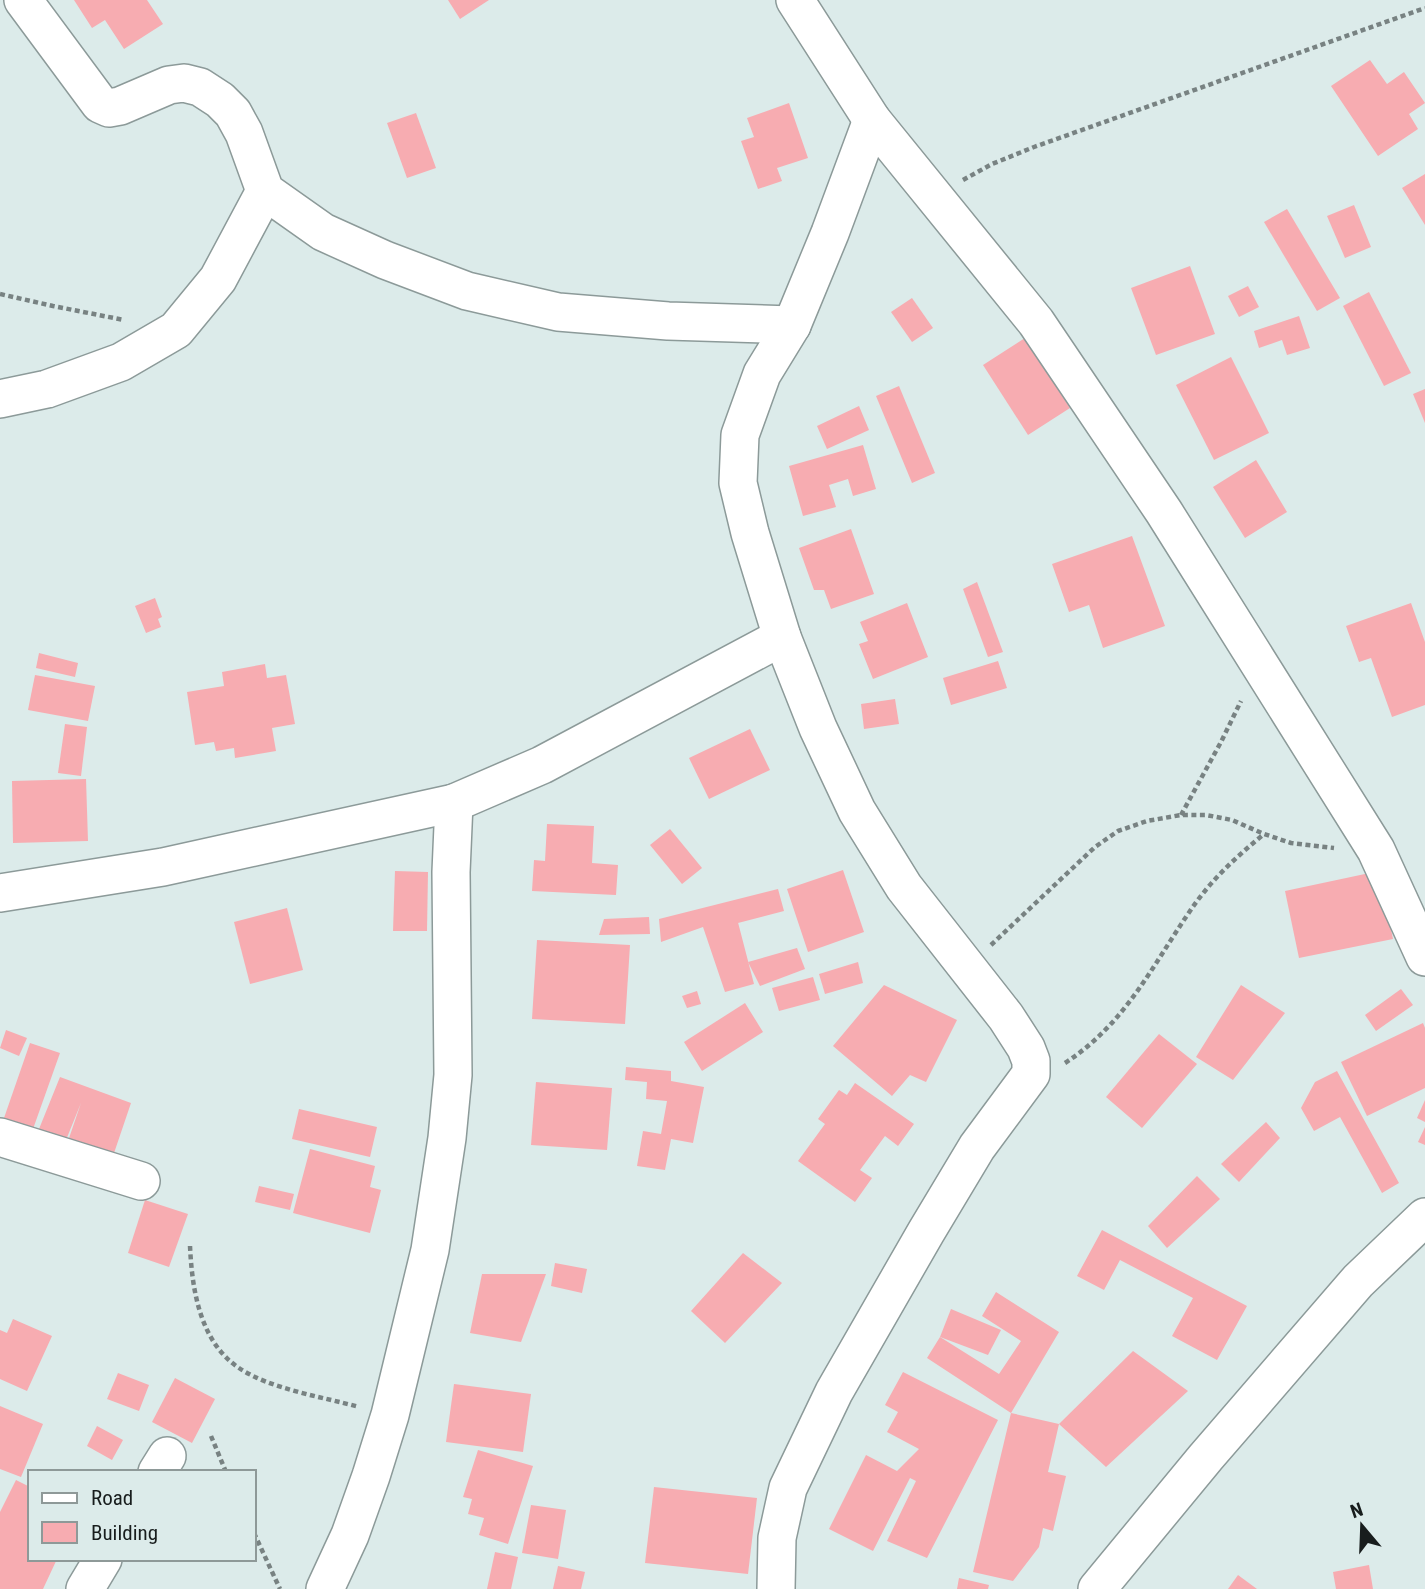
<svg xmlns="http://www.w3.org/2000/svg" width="1425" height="1589" font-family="'Roboto Condensed',sans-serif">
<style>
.building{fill:#f7acb1}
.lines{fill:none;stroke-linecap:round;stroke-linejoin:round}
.minor-casing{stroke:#8c9a99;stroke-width:40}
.path{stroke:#788282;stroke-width:4.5;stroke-dasharray:5 3.5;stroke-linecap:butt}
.minor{stroke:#fff;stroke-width:37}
</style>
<rect width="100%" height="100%" fill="#dcebea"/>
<g class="building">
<path d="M74,0H147L163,24L124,49L105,20L92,28Z"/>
<path d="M448,0H489L460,19Z"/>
<path d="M1370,60L1387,84L1404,72L1425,103L1409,114L1418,129L1378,156L1331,86Z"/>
<path d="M789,103L808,158L777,168L782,181L758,189L741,141L754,137L747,118Z"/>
<path d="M416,113L436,168L407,178L387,123Z"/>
<path d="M1425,174V225L1402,188Z"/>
<path d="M1354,205L1371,247L1345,258L1327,216Z"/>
<path d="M1287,209L1340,298L1317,311L1264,222Z"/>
<path d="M1190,266L1215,334L1156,355L1131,288Z"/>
<path d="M1248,286L1259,307L1239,317L1228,296Z"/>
<path d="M1369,292L1411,373L1384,386L1343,306Z"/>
<path d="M912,298L933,328L912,342L891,312Z"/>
<path d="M1299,316L1310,348L1287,355L1282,340L1259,348L1254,331Z"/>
<path d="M1025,338L1070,408L1028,435L983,365Z"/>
<path d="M1231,357L1269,433L1214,460L1176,385Z"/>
<path d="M899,386L935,473L912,483L876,396Z"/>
<path d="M1425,389V423L1413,394Z"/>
<path d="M859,406L869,430L827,449L817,426Z"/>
<path d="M863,445L876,489L853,496L848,479L829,485L836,507L803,516L789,466Z"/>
<path d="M1256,460L1287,512L1245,538L1213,487Z"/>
<path d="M851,529L874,594L831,609L824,590H814L799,548Z"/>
<path d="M1132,536L1165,626L1103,648L1089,605L1069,612L1052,564Z"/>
<path d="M977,582L1003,652L988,657L963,589Z"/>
<path d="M155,598L162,617L158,619L161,627L146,633L135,606Z"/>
<path d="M907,603L928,657L873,679L859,644L868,641L860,622Z"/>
<path d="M1411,603L1425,642V705L1392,717L1371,658L1359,662L1346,626Z"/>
<path d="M39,653L78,663L75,677L36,668Z"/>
<path d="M998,661L1007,688L951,705L943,678Z"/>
<path d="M265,664L267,678L286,675L295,724L272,728L276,751L235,758L234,748L216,751L214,742L195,745L187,692L224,686L222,672Z"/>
<path d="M35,675L95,686L88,721L28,710Z"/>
<path d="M895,699L899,724L864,729L861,704Z"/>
<path d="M65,724L87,727L81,776L58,773Z"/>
<path d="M750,729L770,770L709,799L689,758Z"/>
<path d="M86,779L88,841L13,843L12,781Z"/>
<path d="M547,824L594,826L592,863L618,865L616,895L532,891L534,860L545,861Z"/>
<path d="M670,829L702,868L682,884L650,845Z"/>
<path d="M843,870L864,932L808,952L787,889Z"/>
<path d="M395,871L428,872L427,931H393Z"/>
<path d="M1379,871L1393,939L1299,958L1285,891Z"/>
<path d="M778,889L784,911L738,923L734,907L754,984L725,992L703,927L661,942L659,919Z"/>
<path d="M287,908L303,970L250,984L234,922Z"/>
<path d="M649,917L650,934L599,935L604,919Z"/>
<path d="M537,940L630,945L625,1024L532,1019Z"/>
<path d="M797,948L805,969L760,986L748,962Z"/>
<path d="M858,962L863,983L825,994L819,974Z"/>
<path d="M813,977L820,1000L779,1011L772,988Z"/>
<path d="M884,985L957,1020L926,1082L910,1075L892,1096L833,1046Z"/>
<path d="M1241,985L1285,1013L1233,1080L1196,1057Z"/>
<path d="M1401,989L1413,1005L1376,1031L1365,1015Z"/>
<path d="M697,991L701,1004L687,1008L682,996Z"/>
<path d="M745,1003L763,1032L702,1071L684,1042Z"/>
<path d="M1423,1023L1425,1028V1088L1367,1116L1341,1062Z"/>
<path d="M6,1030L27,1038L19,1056L0,1048Z"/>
<path d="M1159,1034L1197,1064L1142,1128L1106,1097Z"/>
<path d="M30,1043L60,1053L33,1129L4,1118Z"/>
<path d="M626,1067L671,1071V1081L704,1087L693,1143L671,1139L665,1170L637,1166L643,1131L661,1134L667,1101L646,1099L647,1082L625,1080Z"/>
<path d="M1337,1071L1399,1183L1382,1193L1340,1117L1314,1131L1301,1108L1315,1082Z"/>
<path d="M60,1077L131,1103L112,1159L67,1144L81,1103L66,1140L39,1129Z"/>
<path d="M536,1082L612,1088L607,1150L531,1145Z"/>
<path d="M855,1083L914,1124L898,1146L885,1136L860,1170L872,1178L855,1202L798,1161L825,1124L818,1119L839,1090L847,1095Z"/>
<path d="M1425,1100V1122L1417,1118Z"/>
<path d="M299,1109L377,1127L370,1157L292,1139Z"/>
<path d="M1266,1122L1280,1138L1239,1182L1221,1164Z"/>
<path d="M1425,1127V1145L1418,1142Z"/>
<path d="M310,1149L375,1166L370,1187L381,1190L370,1233L293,1213Z"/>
<path d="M1197,1176L1220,1199L1167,1248L1148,1226Z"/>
<path d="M259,1186L294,1194L290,1210L255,1202Z"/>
<path d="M145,1200L188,1214L169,1267L128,1253Z"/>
<path d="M1102,1230L1247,1306L1217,1360L1172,1336L1193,1298L1120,1260L1104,1290L1077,1276Z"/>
<path d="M743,1253L782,1283L725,1343L691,1311Z"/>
<path d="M555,1263L587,1269L582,1293L551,1286Z"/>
<path d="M482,1274H546L521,1342L470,1333Z"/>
<path d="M996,1292L1059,1332L1011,1413L927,1358L940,1337L999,1374L1021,1341L982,1316Z"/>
<path d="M951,1309L1001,1330L988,1355L940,1337Z"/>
<path d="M13,1319L52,1336L27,1391L0,1379V1330L7,1333Z"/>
<path d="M1133,1351L1188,1391L1106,1467L1059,1424Z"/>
<path d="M903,1372L998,1420L927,1558L887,1541L916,1481L910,1478L873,1551L829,1529L866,1455L897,1471L919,1449L887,1432L898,1412L885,1405Z"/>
<path d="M118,1373L149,1385L139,1411L107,1399Z"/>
<path d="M175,1378L215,1399L192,1443L152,1422Z"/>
<path d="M454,1384L531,1394L523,1452L446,1442Z"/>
<path d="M0,1406L43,1424L21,1477L0,1469Z"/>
<path d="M1011,1413L1059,1424L1048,1472L1066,1476L1053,1531L1043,1528L1039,1547L1013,1581L973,1572Z"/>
<path d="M97,1426L123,1440L112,1460L87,1446Z"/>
<path d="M478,1450L533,1466L508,1544L479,1535L484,1518L468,1514L472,1499L463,1497Z"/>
<path d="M16,1480L30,1487V1559H57L43,1589H0V1512Z"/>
<path d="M654,1487L757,1498L748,1574L645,1563Z"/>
<path d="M531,1505L566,1510L558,1559L522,1553Z"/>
<path d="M495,1552L518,1557L511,1589H487Z"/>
<path d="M1369,1565L1373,1589H1336L1333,1572Z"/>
<path d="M558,1566L585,1572L581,1589H553Z"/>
<path d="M1238,1575L1257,1589H1228Z"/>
<path d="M959,1578L989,1585L988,1589H957Z"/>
</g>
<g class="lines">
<g class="minor-casing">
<g id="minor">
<path d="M23,0L100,104L109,108L120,106L169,85L184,83L200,87L220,100L233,113L244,133L265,191L323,232L385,260L467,291L558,312L668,321L792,325"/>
<path d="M795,0L872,120L1036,322L1164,512L1376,850L1425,957"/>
<path d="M0,399L47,389L121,362L176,330L218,279L265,191"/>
<path d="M0,893L163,867L454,803L542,765L782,637"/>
<path d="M0,1137L141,1181"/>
<path d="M157,1472L167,1456"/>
<path d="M85,1589L103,1559"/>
<path d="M325,1589L350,1535L371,1476L390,1415L430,1250L447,1138L453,1075L451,872L454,803"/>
<path d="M776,1589L777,1538L788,1488L834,1392L926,1232L977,1147L1031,1074V1061L1026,1048L1006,1017L904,887L857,811L818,728L782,637L750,533L738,483L740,435L762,374L792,325L830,233L872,120"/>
<path d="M1097,1589L1206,1457L1358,1281L1425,1217"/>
</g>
</g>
<g class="path">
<path d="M963,180L992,164L1034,147L1425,8"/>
<path d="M0,294L53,306L124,320"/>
<path d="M1181,815L1221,742L1241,701"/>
<path d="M991,945L1095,847L1118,831L1147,821L1181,815H1206L1232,820L1264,834L1291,843L1334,848"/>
<path d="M1065,1063C1125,1024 1151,968 1190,911C1210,881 1236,857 1264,834"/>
<path d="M190,1246C192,1290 200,1342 239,1368C270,1389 323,1397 359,1407"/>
<path d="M211,1436L226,1472"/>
<path d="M254,1533L280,1589"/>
</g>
<use href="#minor" class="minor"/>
</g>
<rect x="28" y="1470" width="228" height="91" fill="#dcebea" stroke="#8e9998" stroke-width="2"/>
<rect x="42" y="1493" width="35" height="10" fill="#ffffff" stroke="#8e9998" stroke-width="2"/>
<text x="91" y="1505" font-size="21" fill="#181d1d">Road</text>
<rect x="42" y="1522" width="35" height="21" fill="#f7acb1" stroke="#8e9998" stroke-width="2"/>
<text x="91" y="1540" font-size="21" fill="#181d1d">Building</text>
<g transform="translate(1362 1526) rotate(341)" stroke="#dcebea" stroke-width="5" paint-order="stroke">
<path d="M0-5L12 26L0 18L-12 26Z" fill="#181d1d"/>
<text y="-10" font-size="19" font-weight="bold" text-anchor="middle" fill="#181d1d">N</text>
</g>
</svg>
